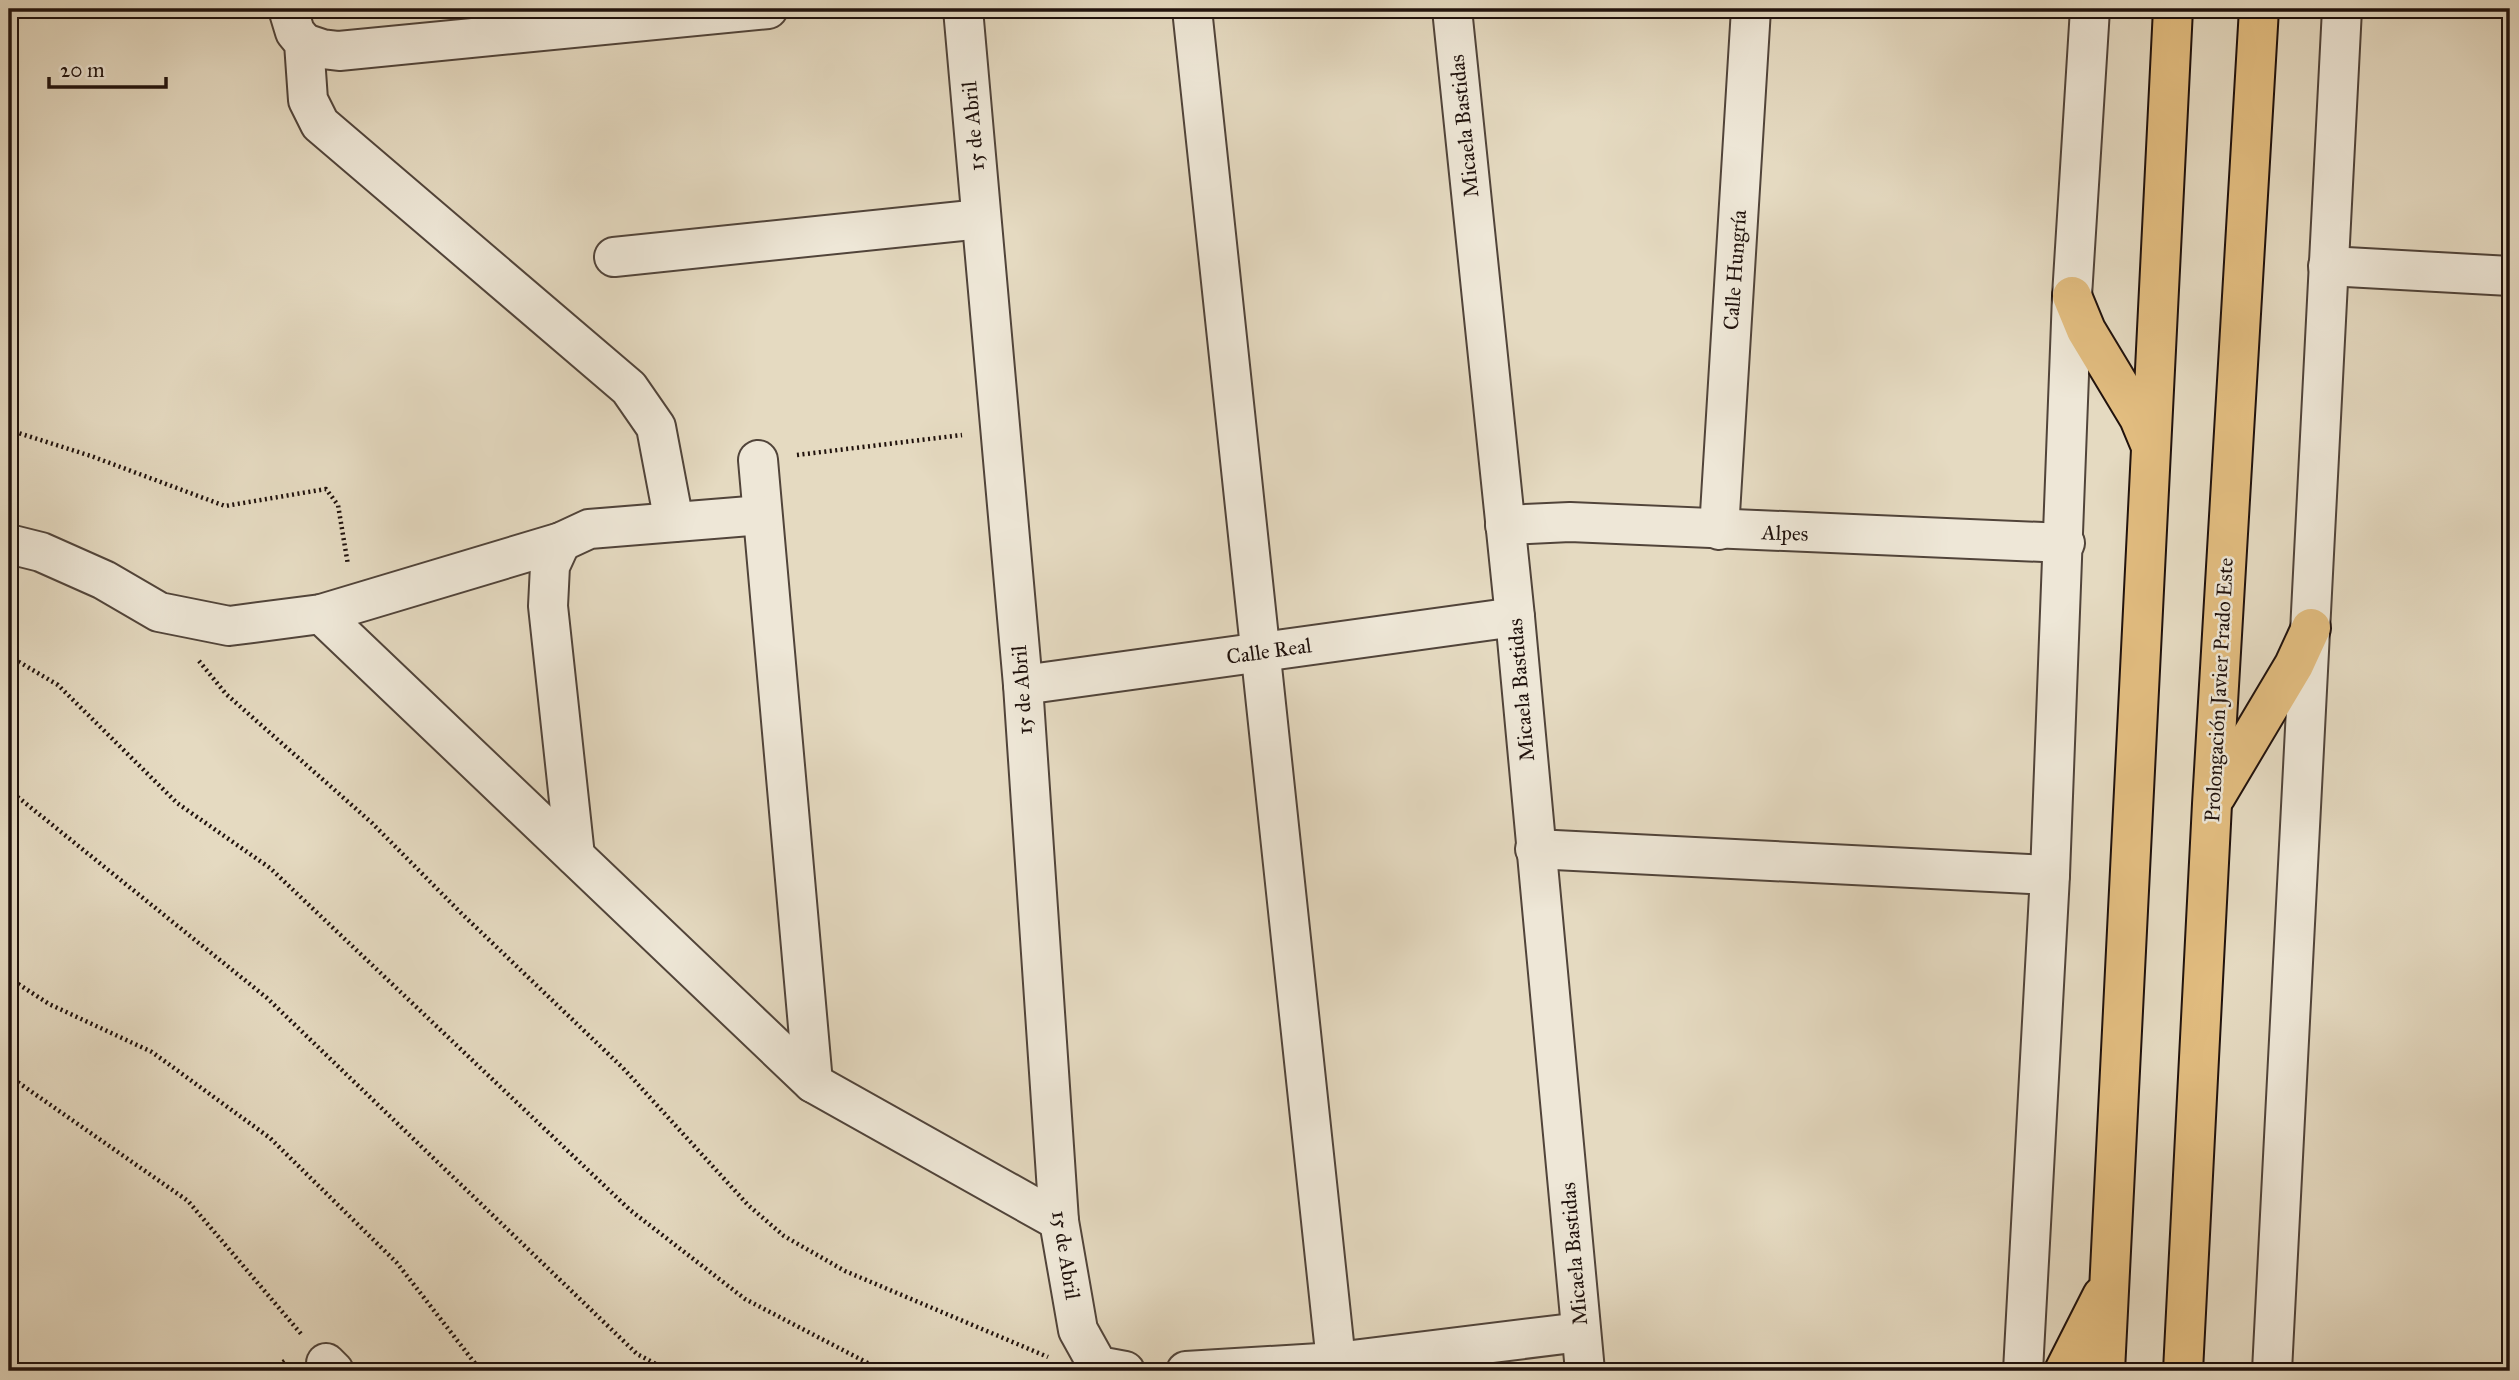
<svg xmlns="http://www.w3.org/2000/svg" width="2519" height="1380" font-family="'IM FELL Great Primer',serif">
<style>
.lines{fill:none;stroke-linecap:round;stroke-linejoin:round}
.minor-casing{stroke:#51443a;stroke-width:42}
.major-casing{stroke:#20120d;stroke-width:42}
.path{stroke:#20120d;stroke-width:4.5;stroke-dasharray:2 3.5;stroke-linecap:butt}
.minor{stroke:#eee7d7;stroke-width:38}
.major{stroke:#e2bd80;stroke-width:38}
.labels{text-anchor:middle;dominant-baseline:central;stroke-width:5;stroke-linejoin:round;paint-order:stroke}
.street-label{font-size:21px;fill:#20120d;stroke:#eee7d7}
</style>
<rect width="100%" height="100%" fill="#e5dac1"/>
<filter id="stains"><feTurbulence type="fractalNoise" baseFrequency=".00286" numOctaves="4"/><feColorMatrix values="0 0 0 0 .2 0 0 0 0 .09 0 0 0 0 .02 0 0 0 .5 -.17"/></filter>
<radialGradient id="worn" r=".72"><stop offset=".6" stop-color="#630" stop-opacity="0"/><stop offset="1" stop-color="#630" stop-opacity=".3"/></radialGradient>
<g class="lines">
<g class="minor-casing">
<g id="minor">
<path d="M288,9L295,32L304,43L308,100L320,124L629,388L656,427L674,522"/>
<path d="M963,9L1023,685L1059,1221L1078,1330L1098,1366L1125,1371"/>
<path d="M1192,9L1337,1371"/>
<path d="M1452,9L1515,617L1585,1371"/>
<path d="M304,43L322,49L339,51L768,9"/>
<path d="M614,257L981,219"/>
<path d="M2328,266L2510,276"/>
<path d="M758,460L813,1083"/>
<path d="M1505,525L1570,522L2065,543"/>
<path d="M1719,530L1751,9"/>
<path d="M561,542L550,566L548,606L575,856"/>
<path d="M9,544L41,552L104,580L159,612L229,626L321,614L561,542L589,529L762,515"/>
<path d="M321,614L813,1083L1059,1221"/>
<path d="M1023,685L1515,617"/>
<path d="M1535,849L2050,875"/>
<path d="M326,1363L334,1371"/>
<path d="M1186,1371L1336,1362L1581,1332"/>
<path d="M2023,1371L2050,875L2072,296L2090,9"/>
<path d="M2272,1371L2342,9"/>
</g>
</g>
<g class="major-casing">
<g id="major">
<path d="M2072,296L2086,330L2139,418L2149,442"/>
<path d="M2216,796L2294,665L2311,628"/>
<path d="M2064,1371L2102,1296"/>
<path d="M2105,1371L2173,9"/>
<path d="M2183,1371L2212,804L2259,9"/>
</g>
</g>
<g class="path">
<path d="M9,430L91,456L225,506L326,489L338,505L348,565"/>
<path d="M797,455L962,435"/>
<path d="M9,656L58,685L177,803L270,868L630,1210L745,1299L883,1371"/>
<path d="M199,661L226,694L372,823L461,913L623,1068L748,1205L784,1236L845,1271L1048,1357"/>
<path d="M9,790L267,998L637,1354L669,1371"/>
<path d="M9,978L49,1004L152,1052L270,1138L397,1263L481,1371"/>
<path d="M9,1076L188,1201L302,1335"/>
<path d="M269,1371L286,1360"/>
</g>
<use href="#minor" class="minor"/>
<use href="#major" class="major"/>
</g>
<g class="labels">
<g class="street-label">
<text transform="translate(973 126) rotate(-95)">15 de Abril</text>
<text transform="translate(1464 126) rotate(-96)">Micaela Bastidas</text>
<text transform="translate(1735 270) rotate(-86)">Calle Hungría</text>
<text transform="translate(1785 533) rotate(2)">Alpes</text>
<text transform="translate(1269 651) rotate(-8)">Calle Real</text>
<text transform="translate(1022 690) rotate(-94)">15 de Abril</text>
<text transform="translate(1521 690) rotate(-95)">Micaela Bastidas</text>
<text transform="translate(2219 690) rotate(-87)">Prolongación Javier Prado Este</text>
<text transform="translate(1574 1254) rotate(-95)">Micaela Bastidas</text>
<text transform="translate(1066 1255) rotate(81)">15 de Abril</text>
</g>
</g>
<rect width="2519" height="1380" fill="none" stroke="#e5dac1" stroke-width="35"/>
<rect x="10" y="10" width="2498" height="1359" fill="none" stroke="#20120d" stroke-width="3.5"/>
<rect x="18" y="18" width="2484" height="1345" fill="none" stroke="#20120d" stroke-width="2"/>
<path d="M49 77v10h117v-10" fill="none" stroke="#20120d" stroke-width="3.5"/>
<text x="60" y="77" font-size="21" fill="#20120d" stroke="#eee7d7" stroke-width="5" paint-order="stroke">20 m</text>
<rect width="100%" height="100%" filter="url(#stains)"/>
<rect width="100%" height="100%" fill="url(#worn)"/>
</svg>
